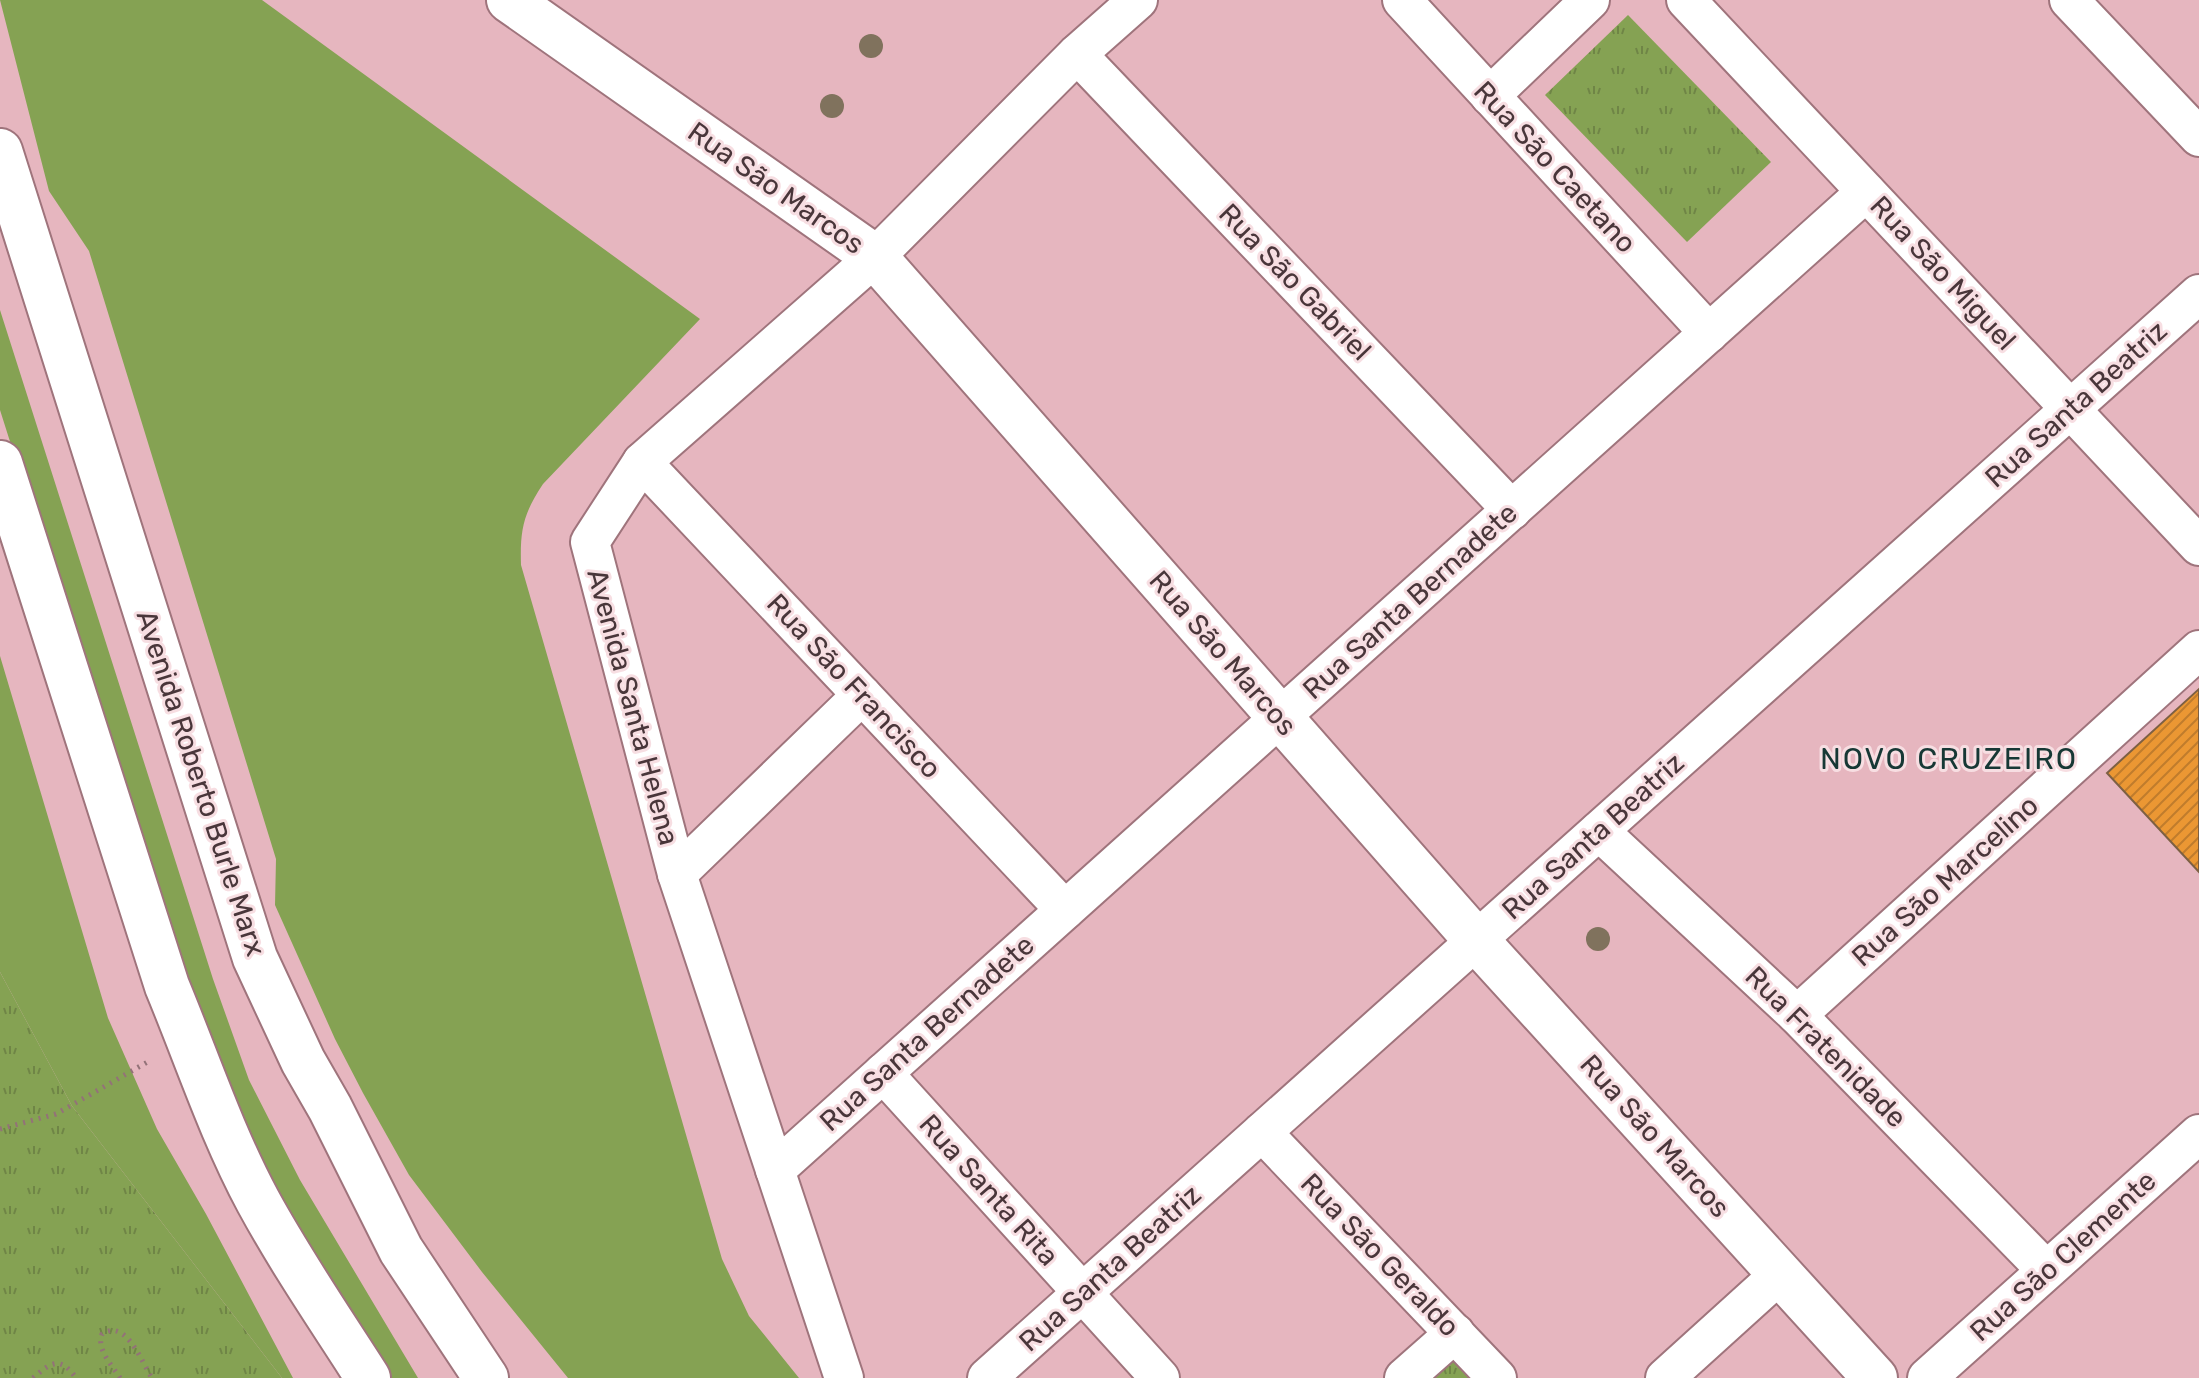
<svg xmlns="http://www.w3.org/2000/svg" width="2199" height="1378" font-family="Rubik,sans-serif">
<style>
.green{fill:#85a253}
.park{fill:url(#park-tufts)}
.building{fill:url(#building-hatch);stroke:#7d6043;stroke-width:2}
.lines{fill:none;stroke-linecap:round;stroke-linejoin:round}
.minor-casing{stroke:#9f747c;stroke-width:42}
.tertiary-casing{stroke:#9f747c;stroke-width:48}
.secondary-casing{stroke:#9f747c;stroke-width:48}
.path{stroke:#937278;stroke-width:5;stroke-dasharray:2 6;stroke-linecap:butt}
.minor{stroke:#fff;stroke-width:38}
.tertiary{stroke:#fff;stroke-width:44}
.secondary{stroke:#fff;stroke-width:44}
.tree{fill:#80725d}
.labels{text-anchor:middle;dominant-baseline:central;stroke-width:6;stroke-linejoin:round;paint-order:stroke}
.street-label{font-size:28px;fill:#49363a;stroke:#f7dee2}
.neighbourhood-label{font-size:30px;letter-spacing:2px;fill:#173835;stroke:#f7dee2}
</style>
<defs>
<pattern id="park-tufts" width="24" height="20" patternUnits="userSpaceOnUse" patternTransform="scale(2)"><rect width="24" height="20" fill="#85a253"/><path d="M3 7l-1-3M5 7V3M7 7l1-3M15 17l-1-3M17 17v-4M19 17l1-3" fill="none" stroke="#6f8546"/></pattern>
<pattern id="building-hatch" width="6" height="6" patternUnits="userSpaceOnUse" patternTransform="scale(2)"><rect width="6" height="6" fill="#eb9733"/><path d="M-1 1l2-2M0 6l6-6M5 7l2-2" fill="none" stroke="#c07c2c"/></pattern>
</defs>
<rect width="100%" height="100%" fill="#e6b6bf"/>
<g class="green">
<path d="M0,0H262L700,319L543,484C523,514 520,530 521,565L722,1259L749,1316L799,1378H568L482,1272L409,1175L363,1093L335,1039L275,905L276,859L89,251L49,191Z"/>
<path d="M0,310L213,979L249,1080L300,1180L418,1378H382L272,1195L185,993L0,410Z"/>
<path d="M0,656L108,1018L157,1129L206,1214L293,1378H282L72,1106L0,972Z"/>
</g>
<g class="park">
<path d="M1628,15L1771,162L1687,242L1545,95Z"/>
<path d="M0,972L72,1106L282,1378H0Z"/>
<path d="M1449,1343L1480,1378H1410Z"/>
</g>
<path class="building" d="M2199,689V872L2107,773Z"/>
<g class="lines">
<g class="minor-casing">
<g id="minor">
<path d="M1402,0L1709,333"/>
<path d="M1686,0L2199,546"/>
<path d="M2069,0L2199,137"/>
<path d="M1077,54L1512,510"/>
<path d="M1490,96L1590,0"/>
<path d="M642,462L1065,910"/>
<path d="M1599,831L1797,1015L2046,1270"/>
<path d="M677,874L862,695"/>
<path d="M1797,1015L2199,650"/>
<path d="M883,1073L1160,1378"/>
<path d="M1262,1132L1497,1378"/>
<path d="M775,1170L1866,192"/>
<path d="M844,1378L677,874L590,542L642,462L875,257L1077,54L1138,0"/>
<path d="M987,1378L2199,294"/>
<path d="M1404,1378L1455,1333"/>
<path d="M1665,1378L1780,1274"/>
<path d="M1927,1378L2199,1134"/>
</g>
</g>
<g class="tertiary-casing">
<path id="tertiary" d="M509,0L875,257L1476,940L1875,1378"/>
</g>
<g class="secondary-casing">
<g id="secondary">
<path d="M0,151L255,958L303,1061L330,1108L401,1250L486,1378"/>
<path d="M0,463L167,986C197,1058 221,1132 258,1201C291,1262 331,1320 368,1378"/>
</g>
</g>
<g class="path">
<path d="M0,1129L56,1114L151,1060"/>
<path d="M33,1378C50,1363 60,1355 76,1378"/>
<path d="M120,1378C112,1365 96,1349 102,1334C126,1318 141,1361 152,1378"/>
</g>
<use href="#minor" class="minor"/>
<use href="#tertiary" class="tertiary"/>
<use href="#secondary" class="secondary"/>
</g>
<g class="tree">
<circle cx="871" cy="46" r="12"/>
<circle cx="832" cy="106" r="12"/>
<circle cx="1598" cy="939" r="12"/>
</g>
<g class="labels">
<g class="street-label">
<text transform="translate(1555 167) rotate(47)">Rua São Caetano</text>
<text transform="translate(776 188) rotate(35)">Rua São Marcos</text>
<text transform="translate(1943 273) rotate(47)">Rua São Miguel</text>
<text transform="translate(1295 282) rotate(46)">Rua São Gabriel</text>
<text transform="translate(2076 404) rotate(-42)">Rua Santa Beatriz</text>
<text transform="translate(1410 601) rotate(-42)">Rua Santa Bernadete</text>
<text transform="translate(1223 653) rotate(49)">Rua São Marcos</text>
<text transform="translate(854 686) rotate(47)">Rua São Francisco</text>
<text transform="translate(633 707) rotate(75)">Avenida Santa Helena</text>
<text transform="translate(201 783) rotate(72)">Avenida Roberto Burle Marx</text>
<text transform="translate(1593 836) rotate(-42)">Rua Santa Beatriz</text>
<text transform="translate(1945 881) rotate(-42)">Rua São Marcelino</text>
<text transform="translate(927 1033) rotate(-42)">Rua Santa Bernadete</text>
<text transform="translate(1826 1047) rotate(45)">Rua Fratenidade</text>
<text transform="translate(1655 1136) rotate(48)">Rua São Marcos</text>
<text transform="translate(989 1190) rotate(48)">Rua Santa Rita</text>
<text transform="translate(1380 1255) rotate(46)">Rua São Geraldo</text>
<text transform="translate(2063 1256) rotate(-42)">Rua São Clemente</text>
<text transform="translate(1110 1268) rotate(-42)">Rua Santa Beatriz</text>
</g>
<g class="neighbourhood-label">
<text x="1949" y="759">NOVO CRUZEIRO</text>
</g>
</g>
</svg>
